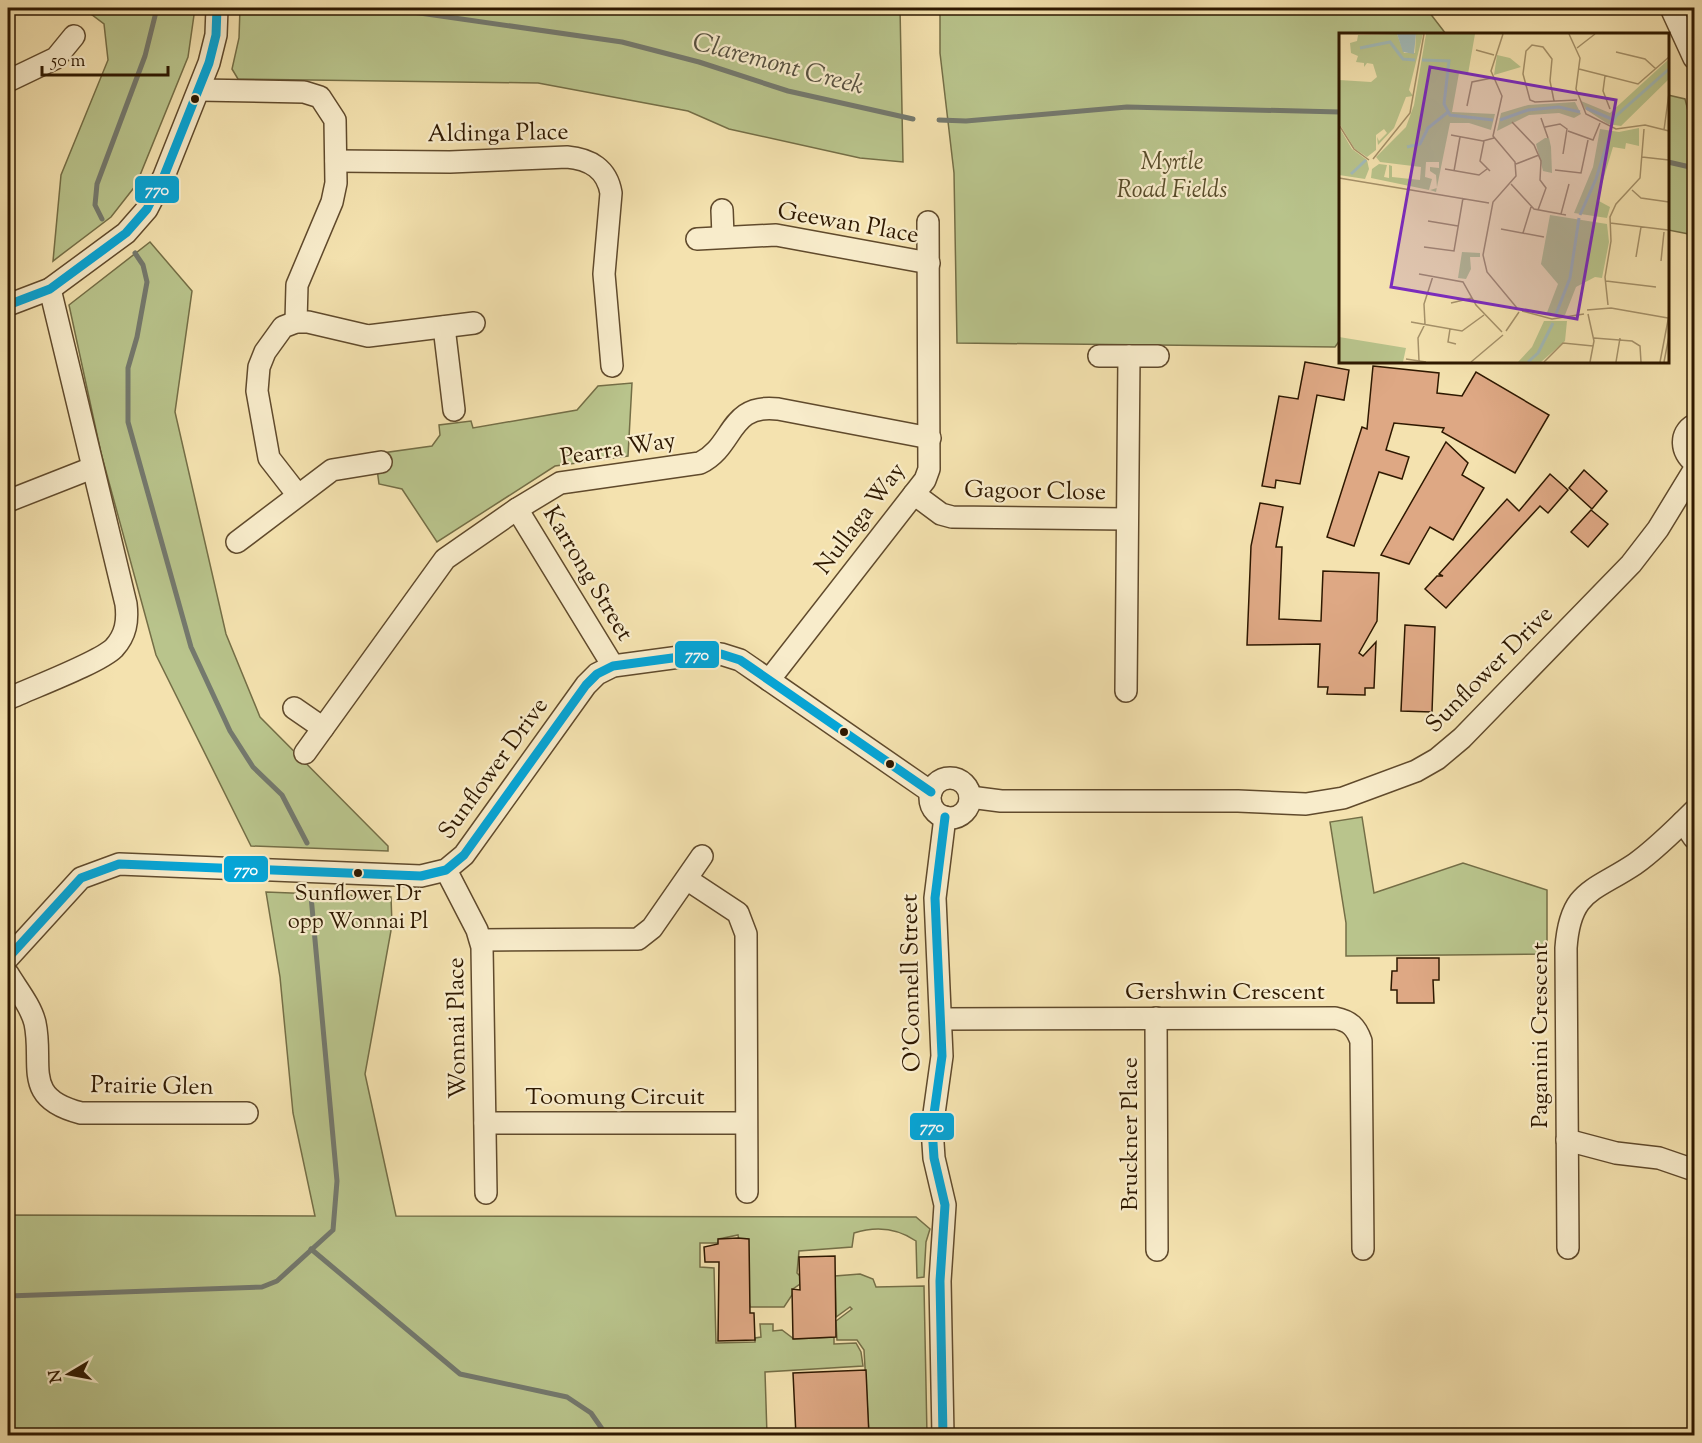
<svg xmlns="http://www.w3.org/2000/svg" width="1702" height="1443" font-family="'Sorts Mill Goudy',serif">
<style>
.green{fill:#b9c48c;stroke:#746e46;stroke-width:1.5}
.lines{fill:none;stroke-linecap:round;stroke-linejoin:round}
.stream{stroke:#74796e;stroke-width:5}
.building{fill:#dea884;stroke:#2e1800;stroke-width:1.5}
.minor-casing{stroke:#604a2c;stroke-width:24}
.minor{stroke:#f8eccb;stroke-width:21}
.bus-1-casing{stroke:#f8eccb;stroke-width:14}
.bus-1{stroke:#05a5d7;stroke-width:9}
.bus-dot{fill:#2e1800;stroke:#f8eccb;stroke-width:2}
.labels{text-anchor:middle;dominant-baseline:central;stroke-width:4.5;stroke-linejoin:round;paint-order:stroke}
.bus-label{font-size:22px;fill:#2e1800;stroke:#f8eccb}
.street-label{font-size:24px;fill:#2e1800;stroke:#f8eccb}
.park-label{font-size:24px;font-style:italic;fill:#584c2a;stroke:#f8eccb}
.water-label{font-size:26px;font-style:italic;fill:#575140;stroke:#f8eccb}
.inset-river{fill:none;stroke:#a2bab7;stroke-width:3}
.inset-road{fill:none;stroke:#a59169;stroke-width:1.5}
.view{fill:#7b2cbf;fill-opacity:0.15;stroke:#7b2cbf;stroke-width:3}
.inset-edge{fill:none;stroke:#2e1800;stroke-width:3}
.line-badge{stroke:#f8eccb;stroke-width:2}
.badge-label{font-size:16px;text-anchor:middle;font-weight:bold;fill:#fff}
</style>
<rect width="100%" height="100%" fill="#f4e2af"/>
<filter id="stains"><feTurbulence type="fractalNoise" baseFrequency=".00333" numOctaves="4"/><feColorMatrix values="0 0 0 0 .2 0 0 0 0 .09 0 0 0 0 .02 0 0 0 .5 -.17"/></filter>
<radialGradient id="worn" r=".72"><stop offset=".6" stop-color="#630" stop-opacity="0"/><stop offset="1" stop-color="#630" stop-opacity=".3"/></radialGradient>
<g class="green">
<path d="M83,8H195L188,57L136,185L111,217L53,261L61,175L108,60L104,24Z"/>
<path d="M240,8H900L903,162L860,158L729,129L688,111L538,83L238,79L232,69L239,38Z"/>
<path d="M940,8H1426L1446,34H1340V340L1335,347L957,343L954,173L940,53Z"/>
<path d="M1668,95L1685,99L1694,134V235L1668,230Z"/>
<path d="M150,242L192,291L175,412L226,634L260,717L388,846V851L251,846L156,655L101,453L69,305Z"/>
<path d="M632,383L628,456L555,466L437,542L402,489L379,484L375,454L432,446L440,435L439,425L471,421L473,428L577,410L598,386Z"/>
<path d="M1362,817L1374,893L1463,863L1547,890V954L1346,956V923L1330,822Z"/>
<path d="M266,892L391,897L392,925L365,1074L396,1216L916,1217L930,1229L926,1242L924,1277L917,1278L916,1241C897,1228 876,1226 854,1233L852,1247L799,1251L797,1273L800,1276V1284L793,1289L792,1295L784,1307H750L738,1235L719,1239L718,1243H700V1267L714,1268L716,1343L755,1342V1338L761,1337L760,1324H773V1331L782,1330L794,1339L834,1337V1344L856,1343L861,1352L863,1366L765,1372L767,1435L8,1436V1215L315,1216L293,1113L280,977Z"/>
<path d="M860,1274L873,1279L876,1287L924,1286L927,1435H869L864,1350L857,1340H837L836,1321L852,1309L850,1307L836,1317L835,1276Z"/>
</g>
<g class="lines">
<g class="stream">
<path d="M385,8L622,42L699,62L788,91L913,119"/>
<path d="M939,120L966,121L1127,107L1340,112"/>
<path d="M1668,162L1690,167"/>
<path d="M102,219L95,205L97,184L145,56L157,8"/>
<path d="M135,253L143,265L147,282L137,337L128,368V422L191,647L230,731L253,767L282,795L307,843"/>
<path d="M311,1249L460,1374L567,1397L591,1413L607,1436"/>
<path d="M8,1296L262,1287L277,1281L333,1230L337,1181L311,896"/>
</g>
</g>
<g class="building">
<path d="M1305,362L1349,370L1344,400L1317,395L1300,484L1276,480L1275,488L1262,486L1279,396L1298,399Z"/>
<path d="M1373,366L1439,373L1437,393L1462,396L1476,372L1549,415L1515,473L1442,432L1444,428L1394,423L1386,450L1409,457L1402,479L1379,472L1354,546L1327,537L1362,427L1367,429Z"/>
<path d="M1446,442L1468,463L1462,475L1484,488L1453,540L1430,527L1409,564L1381,555Z"/>
<path d="M1584,470L1607,491L1592,509L1569,488Z"/>
<path d="M1550,474L1568,490L1548,513L1540,506L1446,608L1425,589L1437,576H1443L1439,574L1507,499L1519,511Z"/>
<path d="M1260,503L1283,507L1276,547H1282L1279,619L1321,621L1323,571L1379,573L1377,621L1359,653L1363,656L1376,642L1374,688H1365V695L1327,694L1328,687H1318L1320,644L1247,645L1251,546Z"/>
<path d="M1591,510L1608,524L1588,547L1571,532Z"/>
<path d="M1405,625L1435,627L1432,712L1401,711Z"/>
<path d="M1397,958H1439V980H1433L1434,1003H1397V990H1391L1392,971H1397Z"/>
<path d="M738,1238L749,1239L750,1313H754L755,1340L718,1341L719,1262H705L704,1247L718,1244V1239Z"/>
<path d="M835,1256L836,1337L793,1339L792,1289L800,1290L799,1257Z"/>
<path d="M866,1370L869,1436H796L793,1373Z"/>
</g>
<g class="lines">
<g class="minor-casing">
<g id="minor">
<path d="M1671,8L1694,58"/>
<path d="M8,81L56,58L74,36"/>
<path d="M199,90L304,92L320,97L335,120L336,183L332,202L297,285L296,322"/>
<path d="M336,161L450,162L567,157C590,159 607,169 611,193L604,274L612,366"/>
<path d="M722,210L723,236"/>
<path d="M697,239L776,235L929,263"/>
<path d="M8,305L50,289L126,233L147,209L164,176L209,63L216,35L217,8"/>
<path d="M444,327L454,410"/>
<path d="M1099,356H1158"/>
<path d="M1694,425C1679,433 1681,453 1694,462"/>
<path d="M297,494L269,458L257,391L259,367L265,352L283,327L296,322H308L368,336L474,323"/>
<path d="M914,494L941,514L952,517L1126,519"/>
<path d="M8,501L92,468"/>
<path d="M517,509L613,666"/>
<path d="M237,542L332,470L381,462"/>
<path d="M769,680L925,480L929,469L928,222"/>
<path d="M1126,691L1129,356"/>
<path d="M8,699C31,688 99,663 114,648C126,635 128,621 126,604L50,289"/>
<path d="M294,708L323,728"/>
<path d="M305,753L445,559L517,509L560,483L700,463C735,446 728,403 778,409L930,438"/>
<circle cx="950" cy="798" r="20"/>
<path d="M970,797L1001,801H1238L1306,804L1343,798L1416,771L1437,759L1462,738L1631,564L1658,529L1694,470"/>
<path d="M1683,822L1694,838"/>
<path d="M446,870L477,930L482,947L486,1193"/>
<path d="M688,880L738,913L746,934L747,1192"/>
<path d="M481,940L638,939L652,928L702,856"/>
<path d="M8,958L81,878L119,864L421,876L446,870L464,855L586,685L597,674L613,666L702,654H721L740,660L931,792"/>
<path d="M8,974C17,989 31,1006 35,1023C44,1065 21,1098 81,1113H247"/>
<path d="M1156,1018L1157,1250"/>
<path d="M941,1019L1335,1018C1350,1021 1356,1027 1361,1041L1363,1249"/>
<path d="M485,1123H746"/>
<path d="M1567,1140L1616,1153L1659,1158L1694,1170"/>
<path d="M1568,1248L1566,948C1570,890 1593,892 1635,864C1656,849 1676,829 1694,811"/>
<path d="M943,1436L940,1281L945,1205L934,1158L932,1128L942,1056L935,898L945,817"/>
</g>
</g>
<use href="#minor" class="minor"/>
<g class="bus-1-casing">
<g id="bus-1">
<path d="M8,305L50,289L126,233L147,209L164,176L209,63L216,35L217,8"/>
<path d="M8,958L81,878L119,864L421,876L446,870L464,855L586,685L597,674L613,666L702,654H721L740,660L931,792"/>
<path d="M943,1436L940,1281L945,1205L934,1158L932,1128L942,1056L935,898L945,817"/>
</g>
</g>
<use href="#bus-1" class="bus-1"/>
</g>
<g class="bus-dot">
<circle cx="195" cy="99" r="5"/>
<circle cx="844" cy="732" r="5"/>
<circle cx="890" cy="764" r="5"/>
<circle cx="358" cy="873" r="5"/>
</g>
<g class="labels">
<g class="bus-label">
<text x="358" y="895">Sunflower Dr<tspan x="358" dy="28">opp Wonnai Pl</tspan></text>
</g>
<g class="street-label">
<text transform="translate(498 134) rotate(-1)">Aldinga Place</text>
<text transform="translate(848 224) rotate(10)">Geewan Place</text>
<text transform="translate(618 450) rotate(-9)">Pearra Way</text>
<text transform="translate(1035 492) rotate(1)">Gagoor Close</text>
<text transform="translate(861 519) rotate(-53)">Nullaga Way</text>
<text transform="translate(587 574) rotate(59)">Karrong Street</text>
<text transform="translate(1490 670) rotate(-45)">Sunflower Drive</text>
<text transform="translate(494 769) rotate(-54)">Sunflower Drive</text>
<text transform="translate(912 983) rotate(-91)">O'Connell Street</text>
<text x="1225" y="993">Gershwin Crescent</text>
<text transform="translate(458 1028) rotate(-91)">Wonnai Place</text>
<text transform="translate(1541 1035) rotate(-90)">Paganini Crescent</text>
<text transform="translate(152 1087) rotate(1)">Prairie Glen</text>
<text x="615" y="1098">Toomung Circuit</text>
<text transform="translate(1131 1134) rotate(-90)">Bruckner Place</text>
</g>
<g class="park-label">
<text x="1172" y="163">Myrtle<tspan x="1172" dy="28">Road Fields</tspan></text>
</g>
<g class="water-label">
<text transform="translate(778 65) rotate(15)">Claremont Creek</text>
</g>
</g>
<g transform="translate(1339 33)">
<rect width="330" height="330" fill="#f4e2af"/>
<path d="M58,1L65,20H76L77,1H84L70,57L74,63L67,64L55,95L39,112L38,104L40,108L48,100L45,96L37,102V117L28,124L16,116L0,90V47L32,49L38,44L34,31L28,30L25,34V30L17,29L19,23L12,20L11,10L18,8L19,2ZM87,1H136L129,41L120,40L113,79L156,81L152,97L130,90H111L97,159L91,157L98,155L97,142L91,138V134L100,135V129H87L86,144L93,146L90,157L32,145L33,136L40,131L48,132L45,144L50,145V132L53,133V144L81,147L82,134L41,129L37,124L67,94L75,72ZM158,22L171,25L182,34L155,42ZM330,26V46L282,93L269,91L246,76L242,68L271,80ZM236,69L242,81L235,85L220,80L190,82L158,98L162,80L189,72ZM0,94L13,116L28,127L30,136L26,146L0,142ZM300,95V113L287,110L286,116L274,114L258,167L271,174L268,185L235,180L254,134L261,96L280,99ZM206,105H210L212,114L213,140L204,138L197,111ZM211,182L268,191L270,209L263,245L256,244L237,254L226,282H207L219,251L202,231ZM123,219L141,220V224H131L132,236L127,246L119,245ZM205,288H228L226,308L202,329H179L193,314ZM0,304L67,315L64,329H0Z" fill="#b9c48c"/>
<path d="M58,1H77L75,21L64,19Z" fill="#a2bab7"/>
<path class="inset-river" d="M21,15L51,9L64,26L76,27M83,27L110,28L105,71L111,82L154,87M247,75L275,87M161,87L189,77L220,74L241,79M273,91L277,83L330,36M68,114L81,111L89,95L109,79M12,141L27,127M241,182L257,146L272,98M217,281L231,245L240,185M189,329L199,320L214,290"/>
<path class="inset-road" d="M164,1L152,38L163,63L154,103L176,129L177,143L154,169L144,222L148,239L178,275M230,1L241,25L237,56L247,81L277,96L306,92L330,98M238,15L256,1M137,17L155,22M277,19L306,26L317,36M240,36L299,51L330,24M266,43L264,58L271,76M215,68L211,48L213,26L204,14L193,12L187,18L184,41L191,67L196,69L238,67M128,73L133,49L153,45M202,85L209,105M173,89L195,112L202,128L201,147L207,155L199,177M0,92L15,116L30,127M206,94L221,91L228,96L224,121M325,97L330,60M229,98L254,107L261,90M112,102L144,108L155,105M145,108L141,128L151,138M303,124L330,127M34,126L71,80L85,1M177,131L200,122M106,136L140,142L148,136M216,137L242,140L249,107M115,138L121,104M0,145L150,170M172,151L195,176L227,182M293,157L302,165L330,169M222,181L230,151M89,188L119,193M271,190L329,197M162,196L205,204M184,200L192,174M85,214L115,218L124,165M297,224L302,194M322,228L325,199M80,241L124,249L137,272L163,299M267,248L317,254M112,270L133,265M269,272L266,244L272,208L271,184L277,171L301,145L305,96M272,275L329,285M248,277L272,275M183,278L213,286L245,281M249,281L255,308L251,329M72,289L123,298L145,282M86,291L85,271L94,243M111,296L109,309L117,311M167,298L180,279M255,305L293,308L301,313L302,329M67,326L87,329M80,328L79,305L86,291M132,329L164,302M205,329L224,310L254,313M277,329L281,305M321,329L330,282M325,329L330,303"/>
<path class="view" d="M91,34L277,67L238,286L52,254Z"/>
<rect width="330" height="330" class="inset-edge"/>
</g>
<g class="line-badge">
<rect x="134" y="175" width="46" height="29" rx="6" fill="#05a5d7"/>
<rect x="674" y="640" width="46" height="29" rx="6" fill="#05a5d7"/>
<rect x="223" y="855" width="46" height="28" rx="6" fill="#05a5d7"/>
<rect x="909" y="1112" width="46" height="29" rx="6" fill="#05a5d7"/>
</g>
<g class="badge-label">
<text x="157" y="195">770</text>
<text x="697" y="660">770</text>
<text x="246" y="875">770</text>
<text x="932" y="1132">770</text>
</g>
<rect width="1702" height="1443" fill="none" stroke="#f4e2af" stroke-width="30"/>
<rect x="9" y="9" width="1684" height="1425" fill="none" stroke="#2e1800" stroke-width="3"/>
<rect x="15" y="15" width="1672" height="1413" fill="none" stroke="#2e1800" stroke-width="1.5"/>
<g transform="translate(69 1374) rotate(260)" stroke="#f8eccb" stroke-width="4.5" paint-order="stroke">
<path d="M0-4.5L10 22L0 15L-10 22Z" fill="#2e1800"/>
<text y="-9" font-size="16" font-weight="bold" text-anchor="middle" fill="#2e1800">N</text>
</g>
<path d="M42 66v9h126v-9" fill="none" stroke="#2e1800" stroke-width="3"/>
<text x="51" y="66" font-size="18" fill="#2e1800" stroke="#f8eccb" stroke-width="4.5" paint-order="stroke">50 m</text>
<rect width="100%" height="100%" filter="url(#stains)"/>
<rect width="100%" height="100%" fill="url(#worn)"/>
</svg>
